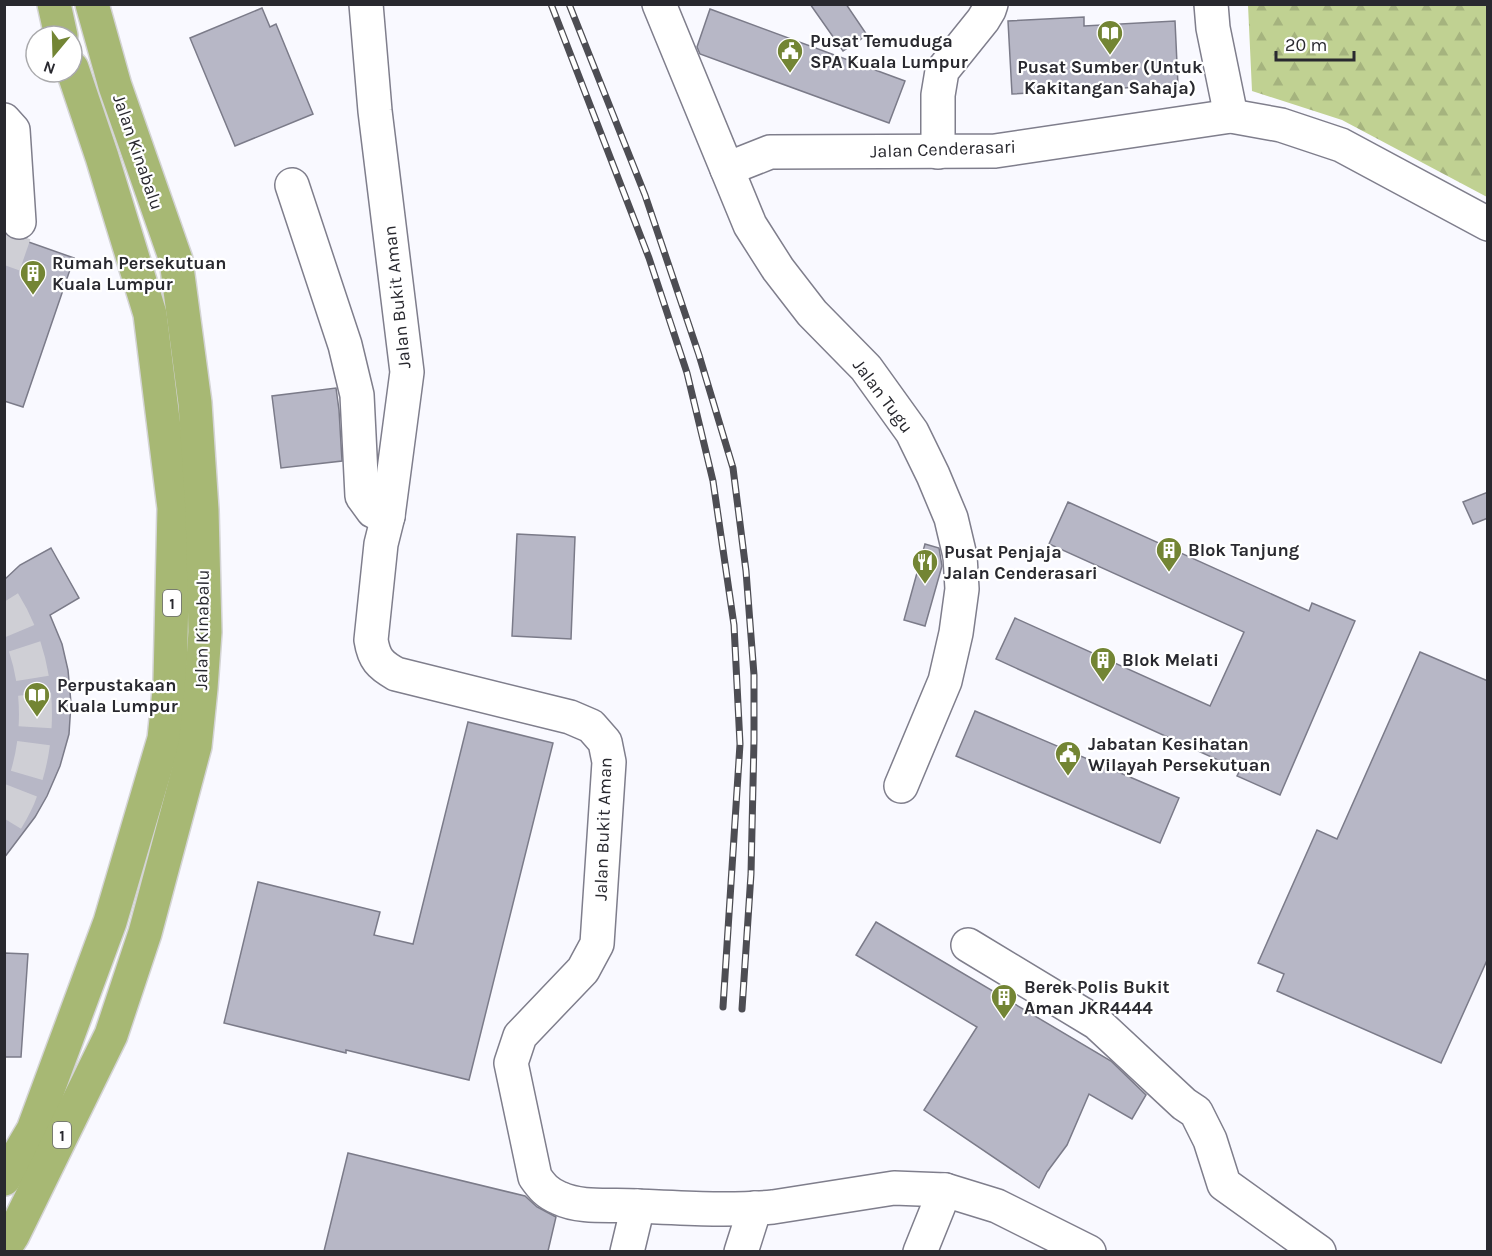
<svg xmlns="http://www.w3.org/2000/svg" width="1492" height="1256" font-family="Karla,sans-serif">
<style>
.forest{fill:url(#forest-firs)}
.building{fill:#b7b7c6;stroke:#7b7b89;stroke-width:1.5}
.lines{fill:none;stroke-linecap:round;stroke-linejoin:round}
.minor-tunnel{stroke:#cfcfd5;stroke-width:33;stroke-dasharray:33 16;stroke-linecap:butt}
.minor-casing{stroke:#7f7e8c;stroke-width:36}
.highway-casing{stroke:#d4d4d5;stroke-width:36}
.minor{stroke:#fff;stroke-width:33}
.highway{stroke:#a7b874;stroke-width:33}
.rail-casing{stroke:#4d4d53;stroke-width:7}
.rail{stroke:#fff;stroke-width:4.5;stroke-dasharray:14;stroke-linecap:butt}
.labels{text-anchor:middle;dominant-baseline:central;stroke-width:4.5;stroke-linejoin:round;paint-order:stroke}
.shield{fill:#fff;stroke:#69696d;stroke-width:1.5}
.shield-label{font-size:16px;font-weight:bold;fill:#29292f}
.poi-label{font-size:18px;font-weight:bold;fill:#29292f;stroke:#fff;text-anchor:start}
.street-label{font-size:18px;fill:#29292f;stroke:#fff}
</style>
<defs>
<pattern id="forest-firs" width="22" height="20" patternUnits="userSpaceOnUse" patternTransform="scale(1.5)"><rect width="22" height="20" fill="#c0d192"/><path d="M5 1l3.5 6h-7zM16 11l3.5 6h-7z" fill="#a5b37e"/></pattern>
</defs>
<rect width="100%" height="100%" fill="#f9f9ff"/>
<path class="forest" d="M1248,5H1487V197L1342,120L1252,91Z"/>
<g class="building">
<path d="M810,4H846L867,35L843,51Z"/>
<path d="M262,8L270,27L276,24L313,114L235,146L190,38Z"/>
<path d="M710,9L905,81L889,123L700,54L697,47Z"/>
<path d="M1084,17V26L1175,21L1178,85L1012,94L1008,21Z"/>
<path d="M4,234L11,239L23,240L74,258L23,407L4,401Z"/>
<path d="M336,388L339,410L342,461L281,468L272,396Z"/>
<path d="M1488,492V518L1473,524L1463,502Z"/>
<path d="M1068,502L1309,611L1312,603L1355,621L1280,795L1237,776L1240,770L996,659L1015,618L1210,706L1244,632L1049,544Z"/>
<path d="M517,534L575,537L571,639L512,636Z"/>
<path d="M925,544L939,548L942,566L925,626L904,620Z"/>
<path d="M51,548L79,598L50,615L62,644L68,670L71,703L69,734L60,766L47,796L35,817L4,858V580L20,565Z"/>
<path d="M1420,652L1488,681V958L1441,1063L1277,991L1284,974L1258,963L1317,830L1337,839Z"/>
<path d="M975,711L1179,798L1160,843L956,756Z"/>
<path d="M468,722L553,743L469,1080L346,1050V1053L224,1023L258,882L380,912L374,935L413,944Z"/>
<path d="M876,922L1111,1061L1146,1095L1132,1119L1089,1094L1067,1145L1047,1172L1039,1188L924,1110L977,1027L856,955Z"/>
<path d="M4,953L28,954L21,1057H4Z"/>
<path d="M348,1153L525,1196L537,1207L556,1217L548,1251H324Z"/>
</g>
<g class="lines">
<g class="minor-tunnel">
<path d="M4,265L19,222"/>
<path d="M4,602C39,658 45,731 21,792C17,804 10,815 4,825"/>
</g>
<g class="minor-casing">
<g id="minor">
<path d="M366,4L375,111L407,372L388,516L381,544L371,640C374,659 380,665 396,674L570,717L591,726L605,742L609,762L597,944L583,970L520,1036L511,1063L535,1177C542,1187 547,1193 559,1198C582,1209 612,1204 637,1206C682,1208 728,1211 773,1207L894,1188L945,1190L997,1206L1089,1252"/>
<path d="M659,4L750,225L778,269L812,313L866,368L912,432L933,475L951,518L960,556L962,589L956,633L945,681L901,786"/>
<path d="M1211,4L1213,28L1231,116"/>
<path d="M4,120L13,130L19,222"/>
<path d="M938,152V95L942,71L983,20L989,10L991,4"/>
<path d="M727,169L770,152L995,151L1231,116L1281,125L1341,145L1488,224"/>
<path d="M292,185L345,345L357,395L362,496L373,511L388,516"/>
<path d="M968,945L1097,1023L1184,1104L1196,1112L1210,1140L1224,1184L1319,1252"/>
<path d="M627,1252L638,1206"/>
<path d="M741,1252L755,1208"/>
<path d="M920,1252L945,1190"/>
</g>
</g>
<g class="highway-casing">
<g id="highway">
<path d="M54,4L61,36"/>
<path d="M4,1179L33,1130L110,922L164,739L170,681L174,508L150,314L102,157L72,68"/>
<path d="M4,1249L13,1235L111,1035L145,933L195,746L201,688L205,632L202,510L195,403L176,260L115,86L92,4"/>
</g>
</g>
<use href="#minor" class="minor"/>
<use href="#highway" class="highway"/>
<g class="rail-casing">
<g id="rail">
<path d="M551,4L649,258L687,373L713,481L734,625L740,744L723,1007"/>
<path d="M569,4L645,195L699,355L733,468L746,571L754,675V740L751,874L742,1009"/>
</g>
</g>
<use href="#rail" class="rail"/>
</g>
<defs>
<g id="library-pin" transform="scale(1.35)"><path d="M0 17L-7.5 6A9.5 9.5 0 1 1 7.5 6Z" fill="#738534" stroke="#fff"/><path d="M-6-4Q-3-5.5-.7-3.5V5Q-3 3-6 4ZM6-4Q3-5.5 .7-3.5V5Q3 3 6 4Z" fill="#fff"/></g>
<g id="civic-pin" transform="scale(1.35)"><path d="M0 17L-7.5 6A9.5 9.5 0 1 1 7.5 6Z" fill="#738534" stroke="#fff"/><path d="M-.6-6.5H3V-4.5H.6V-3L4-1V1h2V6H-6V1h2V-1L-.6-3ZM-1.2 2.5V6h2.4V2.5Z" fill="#fff"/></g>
<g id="building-pin" transform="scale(1.35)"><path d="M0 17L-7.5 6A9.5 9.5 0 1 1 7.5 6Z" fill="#738534" stroke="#fff"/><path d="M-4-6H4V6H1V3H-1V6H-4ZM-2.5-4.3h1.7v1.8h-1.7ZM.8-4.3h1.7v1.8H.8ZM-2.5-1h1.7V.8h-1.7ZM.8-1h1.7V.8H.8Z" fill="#fff"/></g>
<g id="restaurant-pin" transform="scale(1.35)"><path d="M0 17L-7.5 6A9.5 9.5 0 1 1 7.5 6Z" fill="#738534" stroke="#fff"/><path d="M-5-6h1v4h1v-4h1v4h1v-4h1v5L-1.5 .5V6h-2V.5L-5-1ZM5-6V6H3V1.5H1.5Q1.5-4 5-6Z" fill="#fff"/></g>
</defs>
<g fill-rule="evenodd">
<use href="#library-pin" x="1110" y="33"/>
<use href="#civic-pin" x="790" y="51"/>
<use href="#building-pin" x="33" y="273"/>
<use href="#building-pin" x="1169" y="550"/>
<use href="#restaurant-pin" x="925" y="562"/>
<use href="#building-pin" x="1103" y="660"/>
<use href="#library-pin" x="37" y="695"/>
<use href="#civic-pin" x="1068" y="754"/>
<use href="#building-pin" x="1004" y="997"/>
</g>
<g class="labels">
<g class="shield">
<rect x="163" y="590" width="18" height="26" rx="4.5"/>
<rect x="53" y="1122" width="18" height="26" rx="4.5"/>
</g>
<g class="shield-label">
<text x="172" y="603">1</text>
<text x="62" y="1135">1</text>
</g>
<g class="poi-label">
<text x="810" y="41">Pusat Temuduga<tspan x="810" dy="21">SPA Kuala Lumpur</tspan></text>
<text x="1110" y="67" text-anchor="middle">Pusat Sumber (Untuk<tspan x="1110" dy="21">Kakitangan Sahaja)</tspan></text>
<text x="52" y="263">Rumah Persekutuan<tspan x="52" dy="21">Kuala Lumpur</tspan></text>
<text x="1188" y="550">Blok Tanjung</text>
<text x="944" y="552">Pusat Penjaja<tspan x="944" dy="21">Jalan Cenderasari</tspan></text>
<text x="1122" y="660">Blok Melati</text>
<text x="57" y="685">Perpustakaan<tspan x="57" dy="21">Kuala Lumpur</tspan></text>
<text x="1088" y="744">Jabatan Kesihatan<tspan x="1088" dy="21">Wilayah Persekutuan</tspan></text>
<text x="1024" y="987">Berek Polis Bukit<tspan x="1024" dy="21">Aman JKR4444</tspan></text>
</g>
<g class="street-label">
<text transform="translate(943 149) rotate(-2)">Jalan Cenderasari</text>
<text transform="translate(138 152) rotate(71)">Jalan Kinabalu</text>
<text transform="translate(397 297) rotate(-96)">Jalan Bukit Aman</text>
<text transform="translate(883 396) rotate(53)">Jalan Tugu</text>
<text transform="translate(202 630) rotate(-89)">Jalan Kinabalu</text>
<text transform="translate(603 829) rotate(-88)">Jalan Bukit Aman</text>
</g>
</g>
<rect width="1492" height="1256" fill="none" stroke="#29292f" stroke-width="12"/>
<g transform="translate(54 54) rotate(199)"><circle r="28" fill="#ffffff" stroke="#a9a9ac" stroke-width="1.5"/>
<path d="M0-4.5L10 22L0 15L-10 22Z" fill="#738534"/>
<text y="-9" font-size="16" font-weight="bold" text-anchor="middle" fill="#29292f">N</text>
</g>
<path d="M1276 51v9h78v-9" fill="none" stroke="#29292f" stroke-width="3"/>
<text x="1285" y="51" font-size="18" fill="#29292f" stroke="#ffffff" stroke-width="4.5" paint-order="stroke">20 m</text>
</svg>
